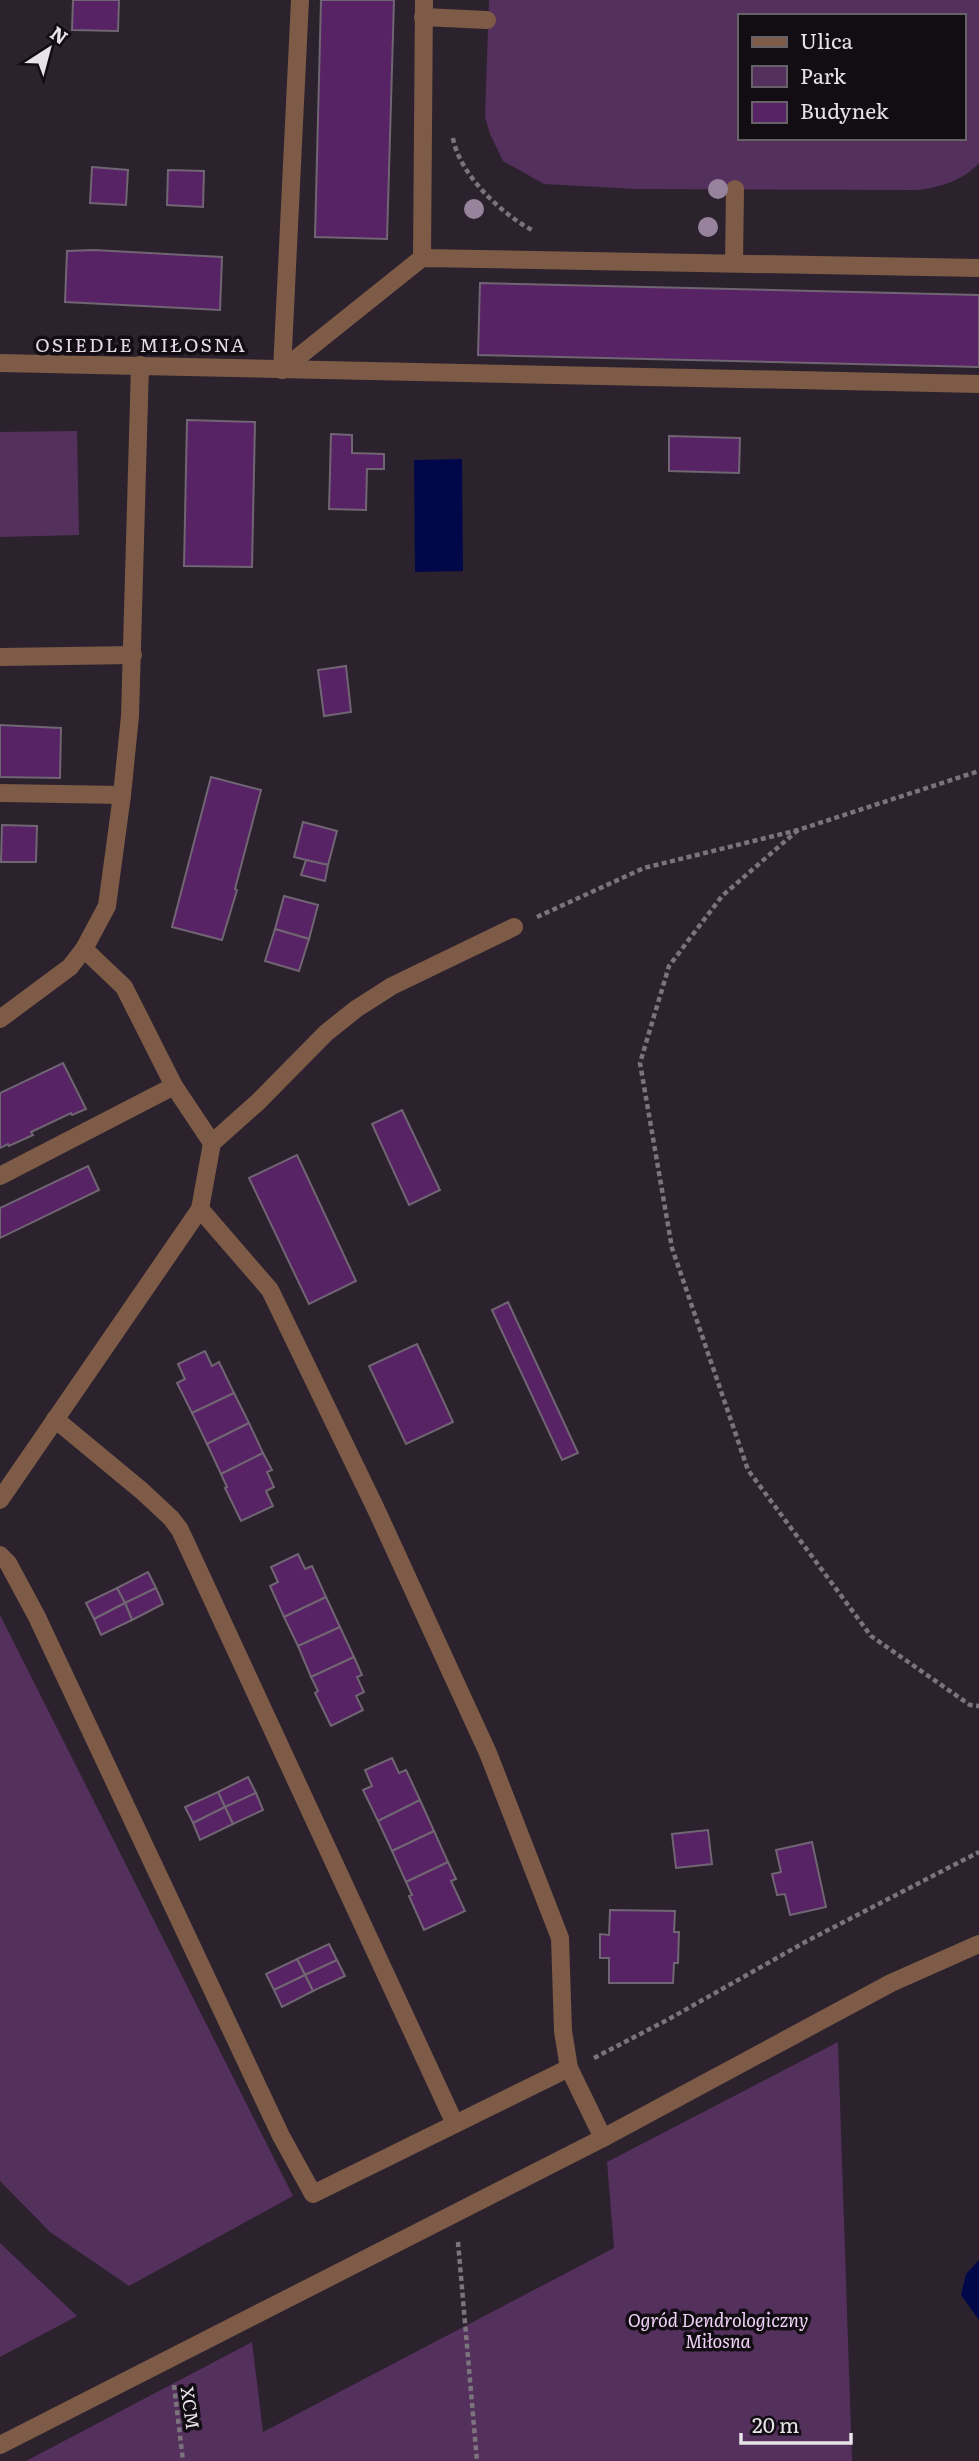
<svg xmlns="http://www.w3.org/2000/svg" width="979" height="2461" font-family="Literata,serif">
<style>
.green{fill:#54305c;fill-rule:evenodd}
.water{fill:#00084a}
.building{fill:#582364;stroke:#706572;stroke-width:2}
.lines{fill:none;stroke-linecap:round;stroke-linejoin:round}
.path{stroke:#7c747d;stroke-width:4.5;stroke-dasharray:5 3.5;stroke-linecap:butt}
.minor{stroke:#7d5b47;stroke-width:18}
.tree{fill:#98839d}
.labels{text-anchor:middle;dominant-baseline:central;stroke-width:7;stroke-linejoin:round;paint-order:stroke}
.park-label{font-size:18px;font-style:italic;fill:#f1d3f8;stroke:#110d12}
.street-label{font-size:18px;fill:#e8e2e9;stroke:#110d12}
.neighbourhood-label{font-size:19px;letter-spacing:2px;fill:#e6dae9;stroke:#110d12}
</style>
<rect width="100%" height="100%" fill="#2b222d"/>
<g class="green">
<path d="M489,0H979V163C962,181 941,187 917,190L636,189L544,184L503,161L490,134L485,117ZM739,16H963V138H739Z"/>
<path d="M77,431L79,535L0,537V432Z"/>
<path d="M0,1615L293,2196L129,2286L50,2232L0,2181Z"/>
<path d="M838,2042L852,2461H26L252,2342L263,2432L614,2248L607,2162Z"/>
<path d="M0,2243L77,2316L0,2357Z"/>
</g>
<g class="water">
<path d="M462,459L463,571L415,572L414,460Z"/>
<path d="M979,2260V2320L961,2295L966,2274Z"/>
</g>
<g class="building">
<path d="M73,0H119L118,31L72,30Z"/>
<path d="M321,0H394L387,239L315,237Z"/>
<path d="M92,167L128,170L126,205L90,203Z"/>
<path d="M168,170L204,171L203,207L167,205Z"/>
<path d="M94,250L222,257L220,310L65,302L67,251Z"/>
<path d="M480,283L979,295V367L478,355Z"/>
<path d="M187,420L255,422L252,567L184,566Z"/>
<path d="M331,434L352,435V453L384,454V469H367L366,510L329,509Z"/>
<path d="M669,436L740,438L739,473L669,471Z"/>
<path d="M346,666L351,712L324,716L318,670Z"/>
<path d="M0,725L61,728L60,778L0,777Z"/>
<path d="M211,777L261,790L235,889L237,890L222,940L172,927Z"/>
<path d="M303,822L337,831L328,865L294,857Z"/>
<path d="M2,825L37,826L36,862H1Z"/>
<path d="M306,860L328,865L325,881L301,875Z"/>
<path d="M284,896L318,905L309,939L275,929Z"/>
<path d="M275,929L309,939L299,971L265,961Z"/>
<path d="M63,1063L86,1109L72,1115L71,1113L31,1132L33,1135L9,1146L8,1144L0,1148V1093Z"/>
<path d="M402,1110L440,1190L409,1205L372,1124Z"/>
<path d="M297,1155L356,1281L309,1304L249,1178Z"/>
<path d="M88,1166L99,1190L0,1238V1208Z"/>
<path d="M508,1302L578,1453L562,1460L492,1310Z"/>
<path d="M417,1344L453,1422L406,1444L369,1366Z"/>
<path d="M205,1351L212,1366L219,1362L234,1393L192,1413L177,1383L185,1379L178,1364Z"/>
<path d="M234,1393L249,1423L207,1444L192,1413Z"/>
<path d="M249,1423L263,1453L221,1474L207,1444Z"/>
<path d="M263,1453L272,1470L267,1472L274,1487L266,1491L273,1506L241,1521L225,1488L227,1487L221,1474Z"/>
<path d="M298,1554L305,1569L312,1566L326,1597L284,1617L270,1586L278,1582L271,1567Z"/>
<path d="M148,1572L156,1588L125,1603L117,1588Z"/>
<path d="M117,1588L125,1603L94,1619L86,1603Z"/>
<path d="M156,1588L163,1604L132,1620L125,1603Z"/>
<path d="M326,1597L340,1627L298,1646L284,1617Z"/>
<path d="M125,1603L132,1620L101,1635L94,1619Z"/>
<path d="M340,1627L354,1657L311,1677L298,1646Z"/>
<path d="M354,1657L362,1675L357,1677L364,1692L356,1696L363,1710L331,1726L315,1693L318,1691L311,1677Z"/>
<path d="M392,1758L399,1773L406,1770L420,1800L378,1821L363,1790L372,1786L365,1770Z"/>
<path d="M248,1777L256,1793L225,1807L218,1792Z"/>
<path d="M218,1792L225,1807L193,1823L185,1807Z"/>
<path d="M256,1793L263,1810L233,1824L225,1807Z"/>
<path d="M420,1800L434,1831L392,1851L378,1821Z"/>
<path d="M225,1807L233,1824L200,1840L193,1823Z"/>
<path d="M708,1830L712,1864L676,1868L672,1834Z"/>
<path d="M434,1831L448,1862L406,1882L392,1851Z"/>
<path d="M812,1842L826,1907L790,1915L785,1894L777,1895L772,1874L781,1872L776,1850Z"/>
<path d="M448,1862L456,1879L451,1881L465,1911L424,1930L409,1896L412,1895L406,1882Z"/>
<path d="M610,1910L675,1911L674,1932H679L678,1963H674L673,1983H609V1958H600V1934L609,1935Z"/>
<path d="M329,1944L337,1960L305,1975L297,1959Z"/>
<path d="M297,1959L305,1975L274,1990L266,1974Z"/>
<path d="M337,1960L345,1976L313,1991L305,1975Z"/>
<path d="M305,1975L313,1991L282,2007L274,1990Z"/>
</g>
<g class="lines">
<g class="path">
<path d="M453,138C459,174 502,215 534,231"/>
<path d="M798,830L722,896L669,966L640,1063L672,1248L748,1470L871,1636L970,1705L979,1706"/>
<path d="M537,917L644,868L798,830L979,771"/>
<path d="M594,2058L669,2019L807,1941L979,1852"/>
<path d="M458,2242L477,2461"/>
<path d="M174,2385L183,2461"/>
</g>
<g class="minor">
<path d="M423,17L487,20"/>
<path d="M422,258L424,0"/>
<path d="M734,263L735,189"/>
<path d="M0,363L979,384"/>
<path d="M282,370L422,258L979,268"/>
<path d="M282,370L300,0"/>
<path d="M0,657L133,655"/>
<path d="M0,793L122,795"/>
<path d="M84,949L124,987L174,1086L212,1143"/>
<path d="M0,1019L70,967L84,949L107,906L122,795L130,716L140,365"/>
<path d="M0,1176L174,1086"/>
<path d="M200,1209L270,1290L375,1507L488,1753L560,1938L563,2031L569,2068L603,2138"/>
<path d="M55,1419L142,1491L171,1518L180,1530L455,2124"/>
<path d="M0,1500L200,1209L212,1143L258,1102L326,1033L356,1009L392,986L514,927"/>
<path d="M0,1555L8,1563L37,1617L281,2136L313,2194L569,2068"/>
<path d="M0,2445L603,2138L891,1983L979,1944"/>
</g>
</g>
<g class="tree">
<circle cx="718" cy="189" r="10"/>
<circle cx="474" cy="209" r="10"/>
<circle cx="708" cy="227" r="10"/>
</g>
<g class="labels">
<g class="park-label">
<text x="718" y="2319">Ogród Dendrologiczny<tspan x="718" dy="21">Miłosna</tspan></text>
</g>
<g class="street-label">
<text transform="translate(191 2408) rotate(82)">XCM</text>
</g>
<g class="neighbourhood-label">
<text x="141" y="344">OSIEDLE MIŁOSNA</text>
</g>
</g>
<rect x="738" y="14" width="228" height="126" fill="#110d12" stroke="#676268" stroke-width="2"/>
<rect x="752" y="37" width="35" height="10" fill="#7d5b47" stroke="#676268" stroke-width="2"/>
<text x="800" y="49" font-size="21" fill="#e8e2e9">Ulica</text>
<rect x="752" y="66" width="35" height="21" fill="#54305c" stroke="#676268" stroke-width="2"/>
<text x="800" y="84" font-size="21" fill="#e8e2e9">Park</text>
<rect x="752" y="102" width="35" height="21" fill="#582364" stroke="#676268" stroke-width="2"/>
<text x="800" y="119" font-size="21" fill="#e8e2e9">Budynek</text>
<g transform="translate(49 49) rotate(36)" stroke="#110d12" stroke-width="5" paint-order="stroke">
<path d="M0-5L12 26L0 18L-12 26Z" fill="#e8e2e9"/>
<text y="-10" font-size="19" font-weight="bold" text-anchor="middle" fill="#e8e2e9">N</text>
</g>
<path d="M741 2433v10h110v-10" fill="none" stroke="#e8e2e9" stroke-width="3.5"/>
<text x="752" y="2433" font-size="21" fill="#e8e2e9" stroke="#110d12" stroke-width="5" paint-order="stroke">20 m</text>
</svg>
